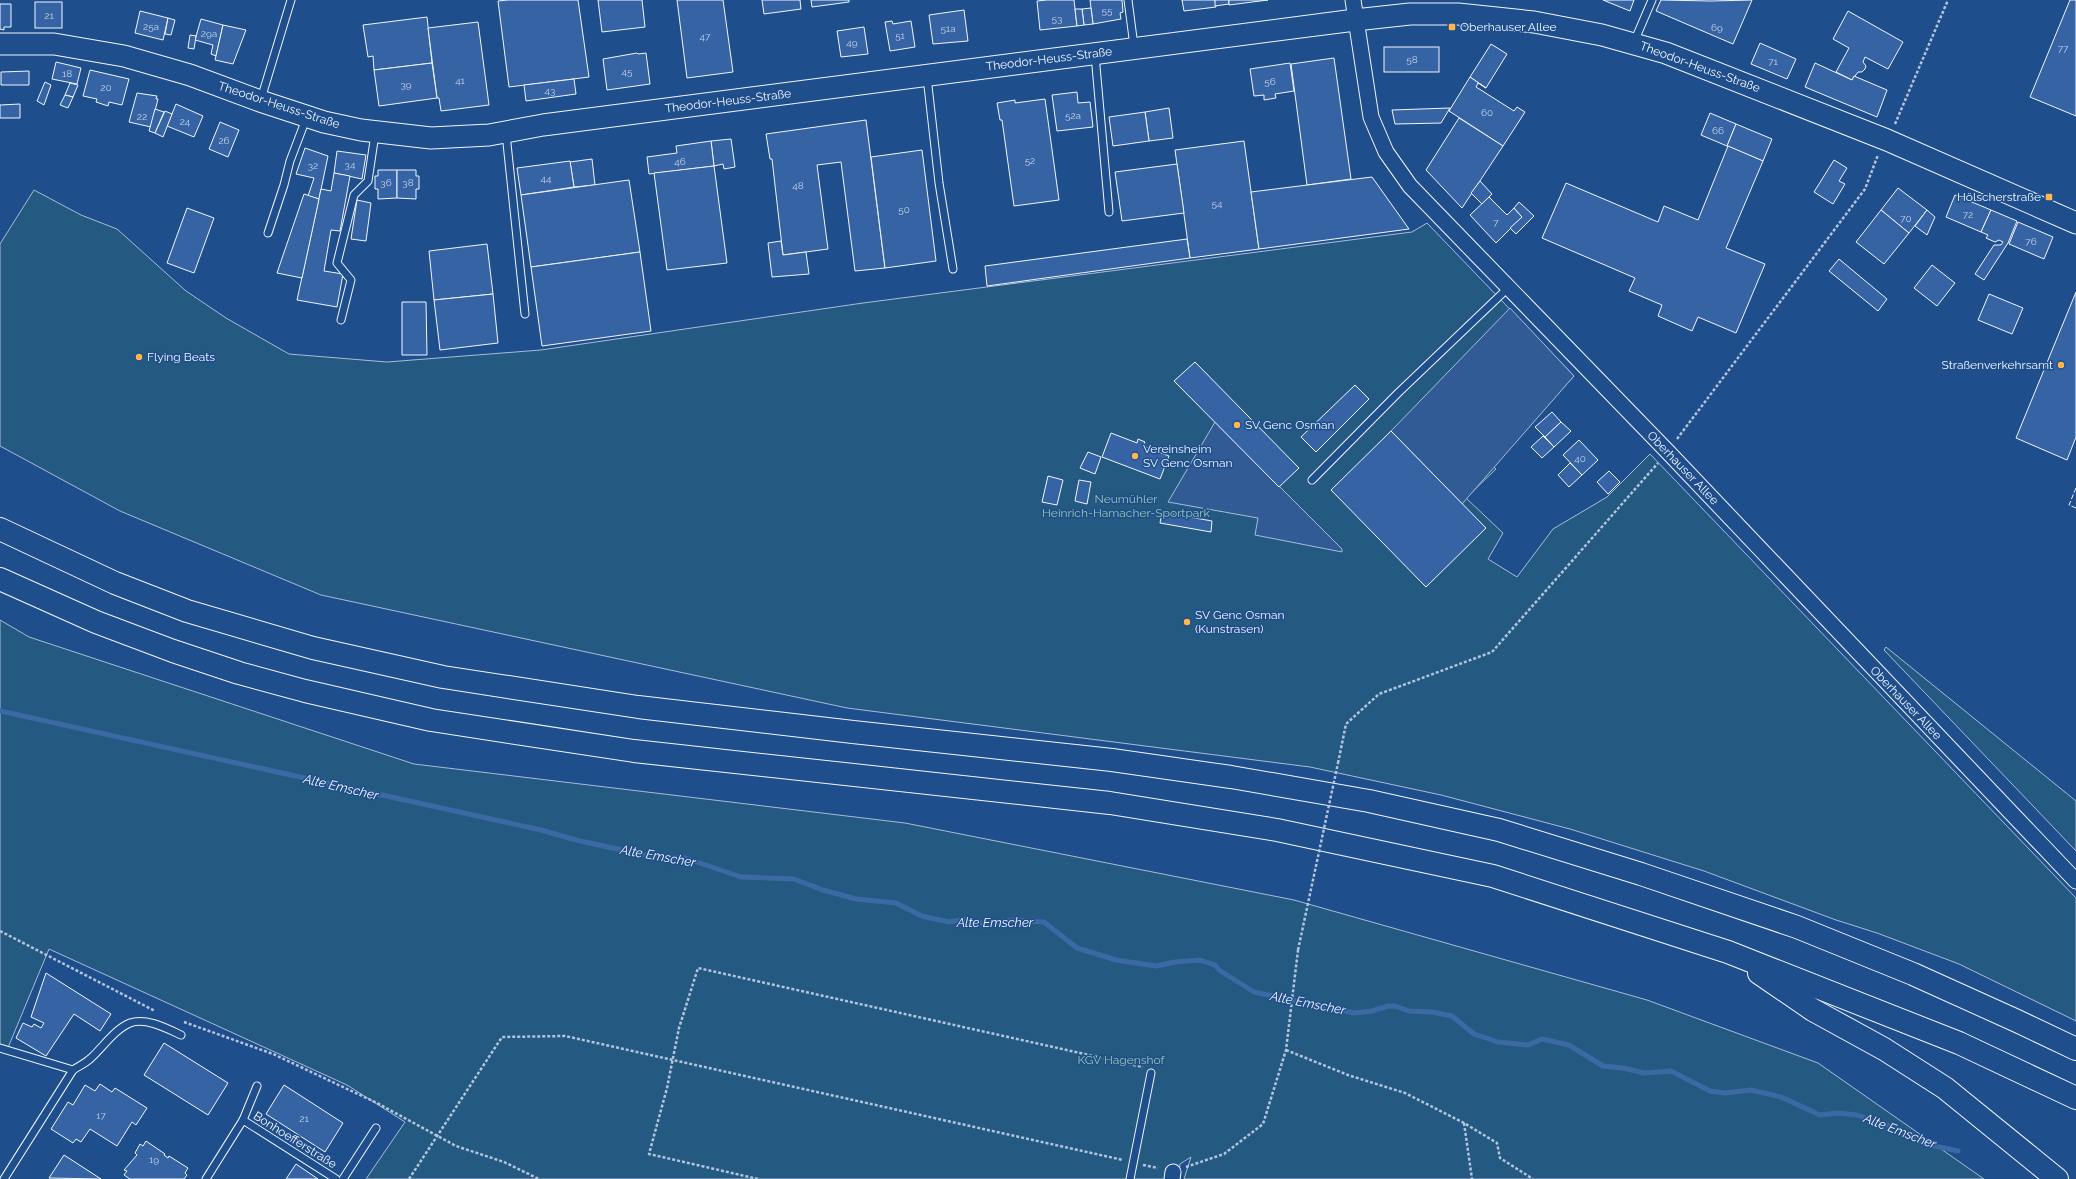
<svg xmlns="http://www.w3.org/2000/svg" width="2076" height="1179" font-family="Raleway,sans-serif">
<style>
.green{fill:#245a82;stroke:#a8bbd7}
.parking{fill:#305b95;stroke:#a8bbd7}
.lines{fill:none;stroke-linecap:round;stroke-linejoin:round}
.stream{stroke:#3b69a3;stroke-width:5}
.building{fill:#3563a3;stroke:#f2f6ff}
.lane-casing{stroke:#f2f6ff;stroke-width:9}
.street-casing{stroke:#f2f6ff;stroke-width:17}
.secondary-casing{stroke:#f2f6ff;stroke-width:23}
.highway-casing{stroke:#f2f6ff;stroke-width:24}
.path{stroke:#b3c4dc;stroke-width:2.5;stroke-dasharray:3 2;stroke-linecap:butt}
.lane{stroke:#1f4e8c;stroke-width:7}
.street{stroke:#1f4e8c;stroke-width:15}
.secondary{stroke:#1f4e8c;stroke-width:21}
.highway{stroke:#1f4e8c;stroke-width:22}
.path-bridge{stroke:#b3c4dc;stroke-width:2.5;stroke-dasharray:3 2;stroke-linecap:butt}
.fence{stroke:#f2f6ff;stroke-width:1;stroke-dasharray:5 2;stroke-linecap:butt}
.poi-dot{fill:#ffb74d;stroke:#1f4e8c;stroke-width:1.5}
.labels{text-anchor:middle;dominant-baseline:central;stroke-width:3;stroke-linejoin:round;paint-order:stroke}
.number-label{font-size:10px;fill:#c3d1e8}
.poi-label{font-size:12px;fill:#f2f6ff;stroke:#1f4e8c;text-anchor:start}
.street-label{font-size:12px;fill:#f2f6ff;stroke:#1f4e8c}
.park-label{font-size:12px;fill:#97c8a6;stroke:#1f4e8c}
.water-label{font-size:13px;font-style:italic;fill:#f2f6ff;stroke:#1f4e8c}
</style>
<rect width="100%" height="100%" fill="#1f4e8c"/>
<g class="green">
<path d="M34,190L81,215L117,229L186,291L226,318L289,354L387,362L541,350L863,303L1412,232L1427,223L1574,376L1492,465L1496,469L1466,498L1503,533L1488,559L1517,577L1553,529L1607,497L1650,454L2076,898V1021L1959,964L1877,933L1836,920L1704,871L1570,829L1441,795L1310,767L847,708L321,595L120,511L0,446V244Z"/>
<path d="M0,620L29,637L414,764L905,823L1294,900L1647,1000L1818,1063L1984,1179H1184L1191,1157L1180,1164L1178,1179H366L405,1122L347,1085L49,949L7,1050L0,1047Z"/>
<path d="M1886,647L2076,801V851L1884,650Z"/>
</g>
<g class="parking">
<path d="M1510,308L1574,376L1462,504L1391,431Z"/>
<path d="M1215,422L1342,549V552L1255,535L1258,518L1168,502Z"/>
</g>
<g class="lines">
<path class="stream" d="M0,711L541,830L576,840L654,857L685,858L741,877L794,879L823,890L856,899L896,903L922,916L949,922L965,919L984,924L1014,920L1044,922L1077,948L1116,960L1156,966L1175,962L1200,960L1215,965L1219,970L1254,992L1354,1013L1372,1011L1388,1006H1395L1409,1011L1432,1012L1452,1016L1474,1034L1498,1042L1528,1045L1542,1039L1569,1045L1603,1066L1623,1068L1644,1073L1671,1071L1710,1091L1725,1093L1751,1090L1781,1097L1820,1115L1837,1113L1857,1115L1890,1126L1925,1144L1958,1151"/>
</g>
<g class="building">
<path d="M508,0H578L589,77L509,87L498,1Z"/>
<path d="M598,0H642L645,27L602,32Z"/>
<path d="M677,0H723L733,72L687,78Z"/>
<path d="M762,0H800L801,9L764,14Z"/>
<path d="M811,0H849V2L812,7Z"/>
<path d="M1047,0H1074L1077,26L1040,30L1037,1Z"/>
<path d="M1090,0H1122L1123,12L1120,13L1121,19L1093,24Z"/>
<path d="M1182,0H1215L1216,7L1184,11Z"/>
<path d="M1215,0H1229V4L1215,6Z"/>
<path d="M1229,0H1268L1229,5Z"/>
<path d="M1603,0H1634L1630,11Z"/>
<path d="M1661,0L1711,1L1752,0L1733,44L1656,11Z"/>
<path d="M2070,0H2076V116L2030,97Z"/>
<rect x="35" y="2" width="27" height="26"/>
<path d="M0,4H11V27H4V30L0,29Z"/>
<path d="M1091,8L1093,24L1084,25L1082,9Z"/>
<path d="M1075,9H1082L1084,25L1077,26Z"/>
<path d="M964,10L968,41L933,44L929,15Z"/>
<path d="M140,11L168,18L163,40L135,33Z"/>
<path d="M1848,11L1903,42L1888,69L1865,57L1863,62L1866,66L1865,69L1862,72H1858L1852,80L1836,72L1849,48L1833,39Z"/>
<path d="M427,17L432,63L374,70L373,56L368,57L363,25Z"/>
<path d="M168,18L175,20L171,35L165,34Z"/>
<path d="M201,19L223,25L216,56L211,54L213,45L195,40Z"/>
<path d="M892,21L893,24L911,21L915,47L890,51L885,22Z"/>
<path d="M478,22L489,105L441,111L439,98H437L428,28Z"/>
<path d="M223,25L246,30L233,64L215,60Z"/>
<path d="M864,27L868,54L841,57L837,31Z"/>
<path d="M190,35L196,36L194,49L188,48Z"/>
<path d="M1760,43L1796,59L1787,79L1751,64Z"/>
<path d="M1491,44L1507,54L1486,88L1470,77Z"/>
<rect x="1384" y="47" width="55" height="25"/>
<path d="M637,53L638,54L646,53L650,84L607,90L603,59Z"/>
<path d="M1334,58L1351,179L1307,185L1291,64Z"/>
<path d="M56,62L81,68L77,84L52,79Z"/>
<path d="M432,63L437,98L379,106L374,70Z"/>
<path d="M1290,63L1294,91L1275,94L1276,98L1264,100V95L1254,96L1250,69Z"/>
<path d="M1815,63L1852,80L1854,76L1887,90L1877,117L1805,87Z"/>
<path d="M90,70L129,79L122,105L109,102L108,106L96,102L97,99L83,96Z"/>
<path d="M29,71V85H1V72Z"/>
<path d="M1470,77L1486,88L1478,83L1476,87L1514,111L1517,107L1525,112L1503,146L1449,111Z"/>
<path d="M574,79L576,94L526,101L524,85Z"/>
<path d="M45,82L51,85L44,105L37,101Z"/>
<path d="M70,83L78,85L73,97L65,95Z"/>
<path d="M1077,92L1078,103L1090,102L1093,127L1057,131L1052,95Z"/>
<path d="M137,93L157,96L156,99H158L151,127L129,122Z"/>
<path d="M65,95L73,97L68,108L60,105Z"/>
<path d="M1045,99L1059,200L1014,206L1002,120H1000L997,103L1015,100V103Z"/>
<path d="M20,104V118H0V105Z"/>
<path d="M176,104L203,116L194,137L167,126Z"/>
<path d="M1169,108L1173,138L1149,141L1145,112Z"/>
<path d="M1450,108L1441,123L1395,124L1392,110Z"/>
<path d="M155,109L164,112L155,133L149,131Z"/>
<path d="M165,111L172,114L163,137L155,133Z"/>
<path d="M1145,112L1149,141L1113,146L1109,117Z"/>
<path d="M1710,113L1736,124L1727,146L1701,135Z"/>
<path d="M1459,118L1503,146L1462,208L1426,170Z"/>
<path d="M866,120L885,268L855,271L841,162L817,165L828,249L783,255L772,159H770L766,134Z"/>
<path d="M220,122L239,130L228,157L209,149Z"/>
<path d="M1736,124L1772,139L1763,161L1727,146Z"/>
<path d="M731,139L735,167L724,169L723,164L714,166L711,141Z"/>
<path d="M711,141L714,166L649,174L647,157L677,153L676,146Z"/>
<path d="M1244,141L1259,249L1190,258L1175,150Z"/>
<path d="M1728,146L1763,161L1726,248L1765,264L1736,333L1698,317L1692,331L1658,316L1662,305L1629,291L1635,278L1542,238L1566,183L1658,222L1664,206L1698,220Z"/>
<path d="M305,148L328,156L319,199L308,196L314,178L296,174Z"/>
<path d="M922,150L936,261L885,268L871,157Z"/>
<path d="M337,151L366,155L362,179L334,173Z"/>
<path d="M592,159L595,185L574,187L570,162Z"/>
<path d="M1834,160L1847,168L1839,181L1845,184L1833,204L1814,192Z"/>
<path d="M570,161L574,187L521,195L517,168Z"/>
<path d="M1177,164L1184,213L1122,221L1115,172Z"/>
<path d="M714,166L727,263L667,270L654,173Z"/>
<path d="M378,170H397V198L378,199V189H375V176H378Z"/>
<path d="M397,170H416V176H419V189H416V199L397,198Z"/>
<path d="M334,173L350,176L340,231L331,230L324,271L343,274L337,307L297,300L321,189L331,191Z"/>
<path d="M1372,177L1409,229L1259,249L1251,192Z"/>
<path d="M629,180L640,252L531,267L521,195Z"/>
<path d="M1480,181L1492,194L1482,204L1471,193Z"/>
<path d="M1898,188L1927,210L1909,233L1881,210Z"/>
<path d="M304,194L319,199L302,278L277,273Z"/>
<path d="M1955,195L1991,210L1981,232L1946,217Z"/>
<path d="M1489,197L1507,215L1514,208L1522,217L1496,243L1470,215Z"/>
<path d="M357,200L371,203L366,241L351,239Z"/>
<path d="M1519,202L1534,216L1516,234L1510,228L1522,217L1514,208Z"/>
<path d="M187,208L214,218L194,273L167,263Z"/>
<path d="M1881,210L1909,233L1884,264L1856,242Z"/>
<path d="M1927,210L1935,217L1927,235L1915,226Z"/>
<path d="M1991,210L2017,221L2008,243L1984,280L1975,274L1994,245H2001L2003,242L1999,240L1995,242L1986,238L1988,235L1981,232Z"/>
<path d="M2018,222L2053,237L2044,259L2009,244Z"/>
<path d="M1187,239L1190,258L987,286L985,266Z"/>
<path d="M781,241L783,255L806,252L809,274L772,277L768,243Z"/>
<path d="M487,244L493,294L434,300L429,251Z"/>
<path d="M640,252L651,331L542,346L531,267Z"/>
<path d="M1839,259L1887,299L1878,311L1829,271Z"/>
<path d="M1932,265L1955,283L1937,306L1914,288Z"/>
<path d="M2076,292V437L2067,460L2016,438Z"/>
<path d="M493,294L498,343L440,350L434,300Z"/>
<path d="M1989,294L2023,308L2012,334L1978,320Z"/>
<path d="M402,302H426L427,355H402Z"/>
<path d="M1195,362L1299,468L1279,487L1174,381Z"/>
<path d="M1355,385L1369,399L1316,452L1301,437Z"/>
<path d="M1552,412L1561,422L1545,437L1535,427Z"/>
<path d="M1561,422L1571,431L1554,447L1545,437Z"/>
<path d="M1391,431L1486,528L1426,587L1331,490Z"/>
<path d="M1111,433L1137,443L1138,439L1145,442L1143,446L1169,456L1160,479L1102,457Z"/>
<path d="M1543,436L1554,447L1542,458L1531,447Z"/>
<path d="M1579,440L1598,460L1582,475L1563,455Z"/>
<path d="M1088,452L1101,457L1095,474L1080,468Z"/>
<path d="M1570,463L1582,475L1569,487L1558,475Z"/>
<path d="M1609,471L1620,482L1608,494L1597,482Z"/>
<path d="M1048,476L1063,480L1057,505L1042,502Z"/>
<path d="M1079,480L1091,482L1087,504L1075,501Z"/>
<path d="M1162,512L1212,521L1211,532L1160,523Z"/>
<path d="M46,973L111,1014L100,1031L74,1014L46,1056L16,1038L23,1023L32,1027L34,1024L41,1028L44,1023L31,1017Z"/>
<path d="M164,1043L228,1083L208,1115L144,1075Z"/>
<path d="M100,1084L112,1092L115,1088L147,1108L136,1125L132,1122L117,1146L90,1129L81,1142L76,1139L73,1143L51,1129L68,1102L73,1105L85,1085L95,1091Z"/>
<path d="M284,1085L343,1123L325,1152L266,1114Z"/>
<path d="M146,1141L165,1154L164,1155L168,1158L169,1156L188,1168L185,1173L187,1175L184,1179H130L124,1175L127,1171L124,1170L137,1155L135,1153L140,1144L143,1146Z"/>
<path d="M64,1155L101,1179L49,1178Z"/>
<path d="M296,1164L318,1179H286Z"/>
</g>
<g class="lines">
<g class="lane-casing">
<g id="lane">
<path d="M1128,0L1134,46"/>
<path d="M1634,42L1652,0"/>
<path d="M1095,55L1109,212"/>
<path d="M927,77L939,183L953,269"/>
<path d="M261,99L291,0"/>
<path d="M506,134L525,314"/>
<path d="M268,233L284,185L290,161L306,119"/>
<path d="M341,320L351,280L337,263L354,195L368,181L375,134"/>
<path d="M1312,480L1398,393L1509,287"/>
<path d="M0,1048L73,1070"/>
<path d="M243,1120L257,1086"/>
<path d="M4,1179L73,1070C79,1066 86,1063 91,1058C103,1047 115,1029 130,1023C146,1017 168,1029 181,1035"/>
<path d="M206,1179L243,1120L336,1179"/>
<path d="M343,1179L376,1128"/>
<path d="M1130,1179L1151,1073"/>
</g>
</g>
<g class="street-casing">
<g id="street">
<path d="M1353,0L1371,117L1386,152L1410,186L1668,452L2076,881"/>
<path d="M1172,1179L1173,1172"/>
</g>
</g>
<g class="secondary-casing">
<path id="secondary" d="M0,44H54L124,56L190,75L260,101L324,122L361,130L431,138L489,135L543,125L1355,20L1410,14H1458L1534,22L1602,35L1666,53L1887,140L2076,223"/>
</g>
<g class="highway-casing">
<g id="highway">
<path d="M0,529L115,583L187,611L313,648L443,677L638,707L853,732L1112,760L1231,777L1369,801L1499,830L1641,874L1797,927L1913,974L2017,1021L2076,1049"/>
<path d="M0,579L96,622L173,651L239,673L305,691L431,720L634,751L1110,803L1277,830L1493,876L1728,952L1959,1043L2076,1098"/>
<path d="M1759,973L1813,1010L1884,1049L1945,1088L2057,1179"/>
</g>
</g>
<g class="path">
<path d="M1895,124L1948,0"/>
<path d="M1677,439L1865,189L1878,155"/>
<path d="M1338,763L1346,724L1379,694L1492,652L1658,463"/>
<path d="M0,931L155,1011"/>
<path d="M184,1022L273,1054L377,1103L456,1146L504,1162L539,1179"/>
<path d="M1286,1050L1348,1075L1405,1093L1464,1123L1497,1143L1500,1158L1533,1179"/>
<path d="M1464,1123L1472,1179"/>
<path d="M1143,1165L1158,1168"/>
<path d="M1186,1167L1224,1154L1263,1124L1286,1050L1298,950"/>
<path d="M409,1179L502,1037L565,1036L1123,1160"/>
<path d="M758,1179L649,1154L667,1088L679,1028L698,968L1143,1067"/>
</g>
<use href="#lane" class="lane"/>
<use href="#street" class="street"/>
<use href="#secondary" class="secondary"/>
<use href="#highway" class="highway"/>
<path class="path-bridge" d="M1298,950L1338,763"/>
<path class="fence" d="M2076,488L2069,505L2076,508"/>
</g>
<g class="poi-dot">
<rect x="1448" y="23" width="8" height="8" rx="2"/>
<rect x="2045" y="193" width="8" height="8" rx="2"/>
<circle cx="139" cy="357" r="4"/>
<circle cx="2061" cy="365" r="4"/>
<circle cx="1237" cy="425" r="4"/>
<circle cx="1135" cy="456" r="4"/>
<circle cx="1187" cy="622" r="4"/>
</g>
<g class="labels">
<g class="number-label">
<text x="1107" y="10">55</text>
<text x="49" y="15">21</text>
<text x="1057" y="18">53</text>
<text x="151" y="26">25a</text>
<text x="1717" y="27">69</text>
<text x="948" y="28">51a</text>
<text x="209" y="33">29a</text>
<text x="900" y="35">51</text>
<text x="705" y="36">47</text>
<text x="852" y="42">49</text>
<text x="2063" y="48">77</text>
<text x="1412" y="59">58</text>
<text x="1773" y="61">71</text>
<text x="627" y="71">45</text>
<text x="67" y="73">18</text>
<text x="460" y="80">41</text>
<text x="1270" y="81">56</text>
<text x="406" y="84">39</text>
<text x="106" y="87">20</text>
<text x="550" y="90">43</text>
<text x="1487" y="112">60</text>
<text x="1073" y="115">52a</text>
<text x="142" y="116">22</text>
<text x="185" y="121">24</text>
<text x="1718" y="130">66</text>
<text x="224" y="140">26</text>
<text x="1030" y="160">52</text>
<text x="680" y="161">46</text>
<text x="350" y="164">34</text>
<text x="313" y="165">32</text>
<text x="546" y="178">44</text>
<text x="386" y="182">36</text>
<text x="408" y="182">38</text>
<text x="798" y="185">48</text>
<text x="1217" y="203">54</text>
<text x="904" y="209">50</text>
<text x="1968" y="214">72</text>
<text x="1906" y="218">70</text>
<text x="1496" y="222">7</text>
<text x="2031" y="241">76</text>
<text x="1580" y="458">40</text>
<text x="101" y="1115">17</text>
<text x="304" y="1118">21</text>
<text x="154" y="1159">19</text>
</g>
<g class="poi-label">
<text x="1460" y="27">Oberhauser Allee</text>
<text x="2041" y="197" text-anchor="end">Hölscherstraße</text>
<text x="147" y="357">Flying Beats</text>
<text x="2053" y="365" text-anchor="end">Straßenverkehrsamt</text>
<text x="1245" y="425">SV Genc Osman</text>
<text x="1143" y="449">Vereinsheim<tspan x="1143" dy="14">SV Genc Osman</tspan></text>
<text x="1195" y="615">SV Genc Osman<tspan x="1195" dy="14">(Kunstrasen)</tspan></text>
</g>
<g class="street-label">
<text transform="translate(1049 59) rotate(-7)">Theodor-Heuss-Straße</text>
<text transform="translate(1700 67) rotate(20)">Theodor-Heuss-Straße</text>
<text transform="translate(728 101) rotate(-7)">Theodor-Heuss-Straße</text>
<text transform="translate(279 105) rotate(18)">Theodor-Heuss-Straße</text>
<text transform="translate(1683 468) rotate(46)">Oberhauser Allee</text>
<text transform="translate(1906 703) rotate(46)">Oberhauser Allee</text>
<text transform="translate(295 1140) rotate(32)">Bonhoefferstraße</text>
</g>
<g class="park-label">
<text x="1126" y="499">Neumühler<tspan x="1126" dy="14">Heinrich-Hamacher-Sportpark</tspan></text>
<text x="1121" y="1060">KGV Hagenshof</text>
</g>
<g class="water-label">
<text transform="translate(341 787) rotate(13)">Alte Emscher</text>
<text transform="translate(658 856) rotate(10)">Alte Emscher</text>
<text x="995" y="922">Alte Emscher</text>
<text transform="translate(1308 1003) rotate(11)">Alte Emscher</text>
<text transform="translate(1900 1131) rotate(21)">Alte Emscher</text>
</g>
</g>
</svg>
